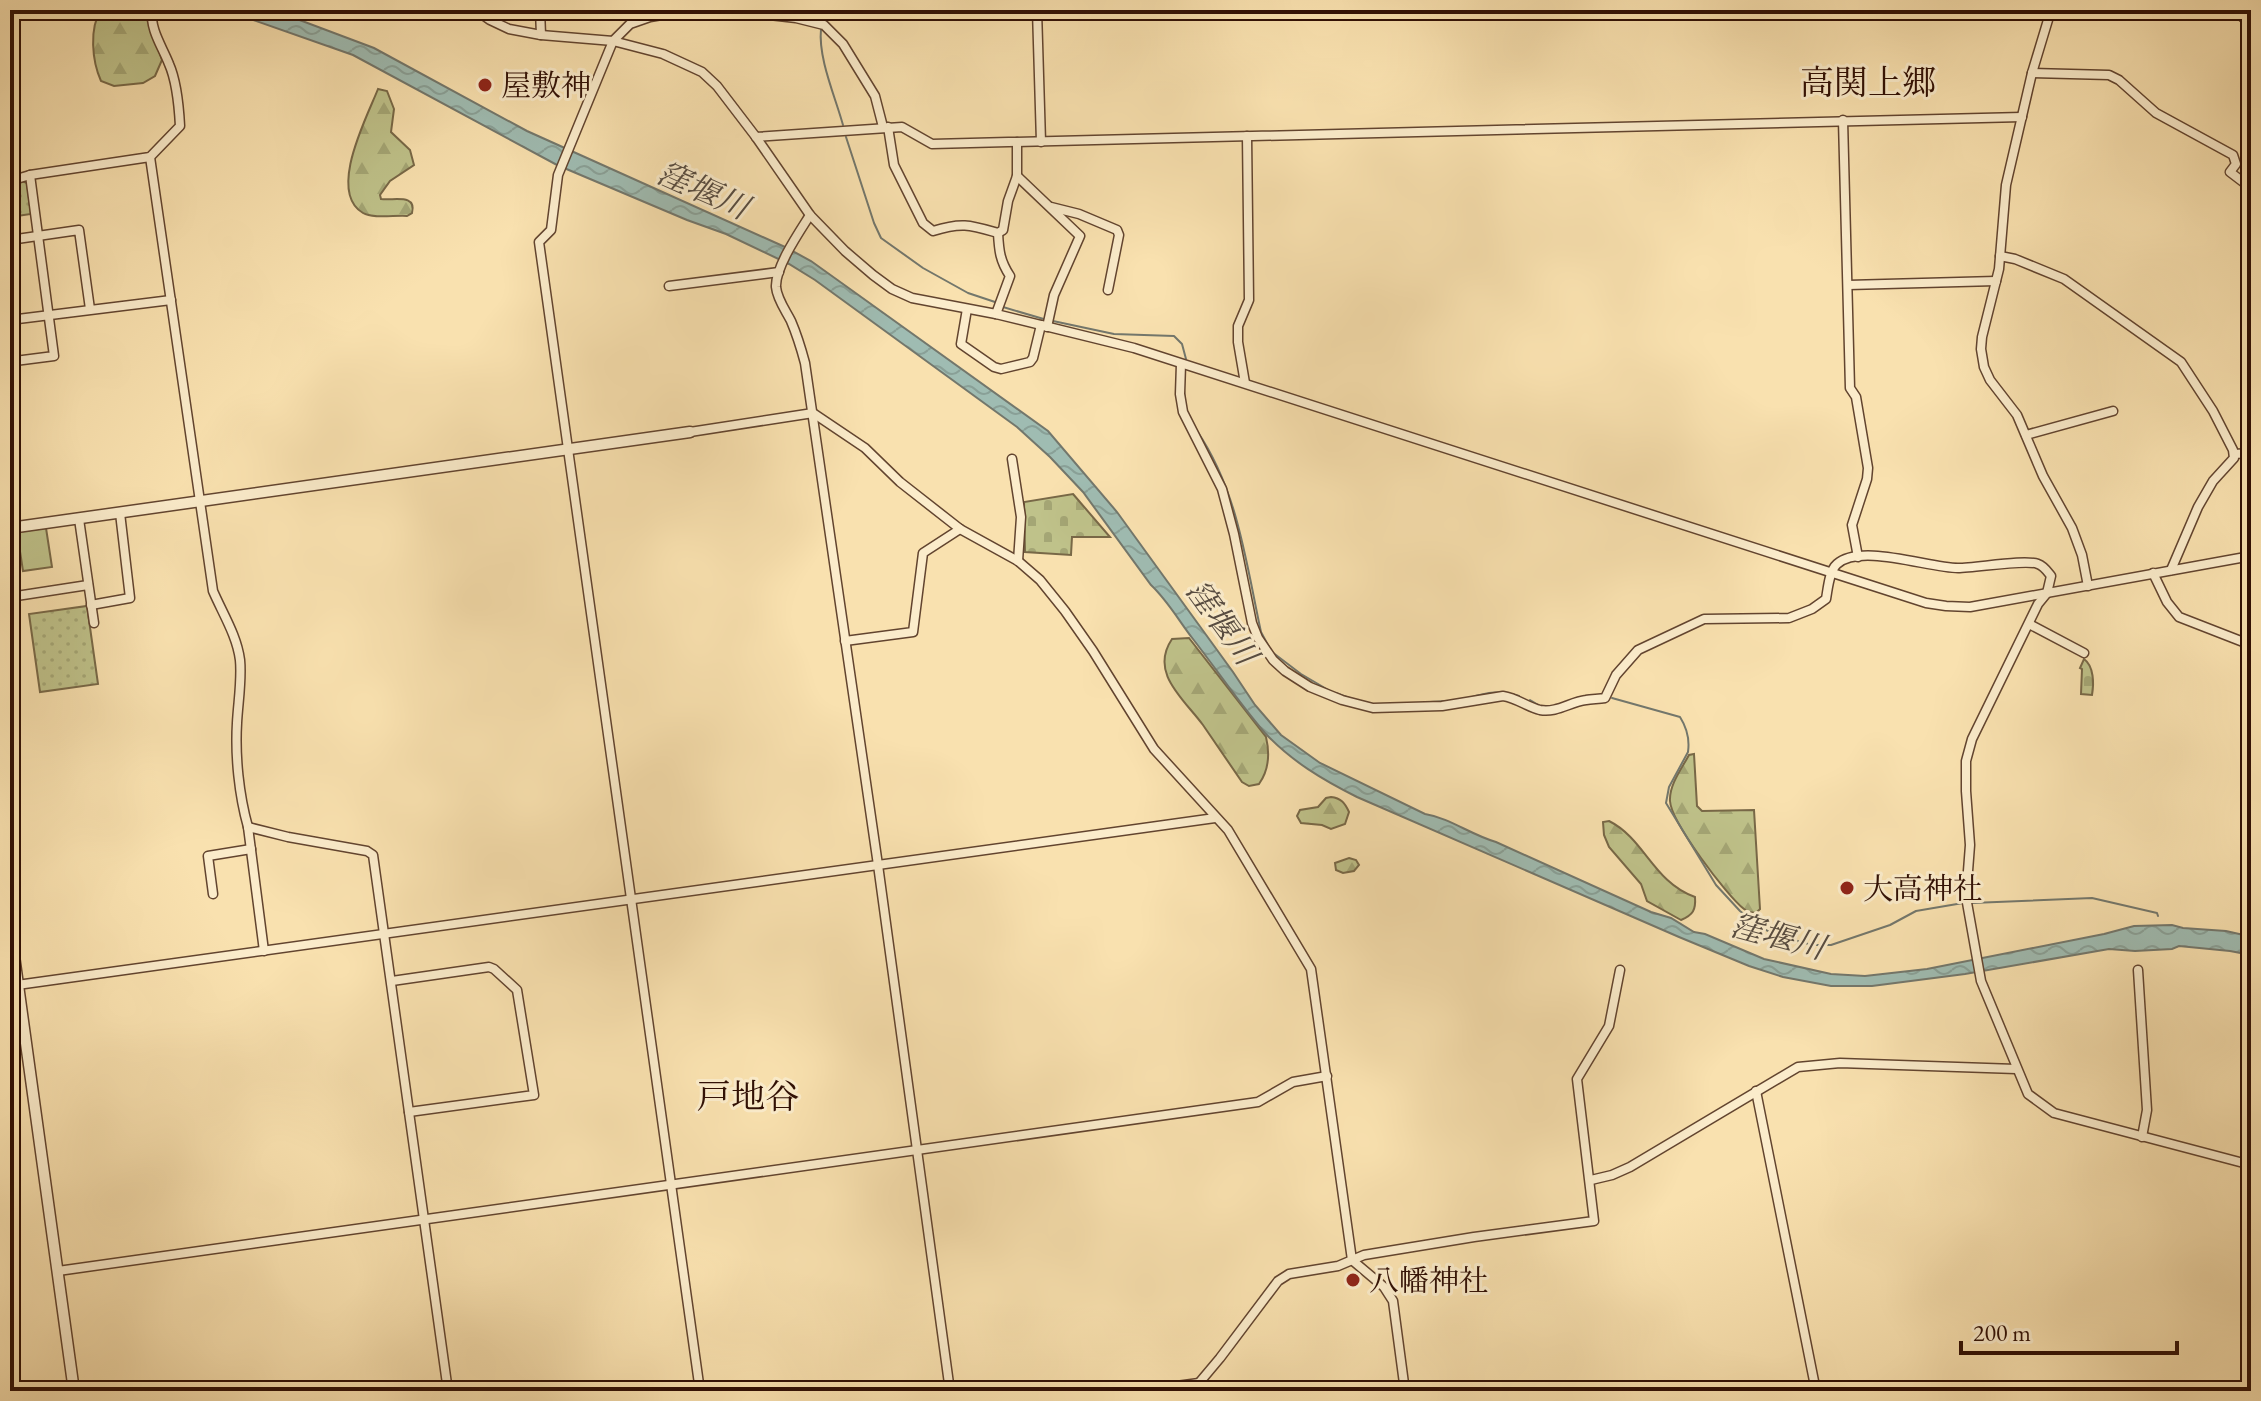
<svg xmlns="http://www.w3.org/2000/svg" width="2261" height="1401" font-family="'EB Garamond','Noto Serif JP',serif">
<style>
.grass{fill:url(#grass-dots);stroke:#786847;stroke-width:2}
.forest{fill:url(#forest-firs);stroke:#786847;stroke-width:2}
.cemetery{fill:url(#cemetery-stones);stroke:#786847;stroke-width:2}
.park{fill:#bfc28a;stroke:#786847;stroke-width:2}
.water{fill:url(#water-waves);stroke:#73776c;stroke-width:2}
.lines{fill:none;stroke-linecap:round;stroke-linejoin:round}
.stream{stroke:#73776c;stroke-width:2}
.minor-casing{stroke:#62442f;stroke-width:11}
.tertiary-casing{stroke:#62442f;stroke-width:13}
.minor{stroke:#fbeccb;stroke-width:8}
.tertiary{stroke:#fbeccb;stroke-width:10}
.rail-casing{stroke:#300f04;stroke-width:5}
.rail{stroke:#fbeccb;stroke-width:2;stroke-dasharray:6;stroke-linecap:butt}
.poi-dot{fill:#8f2418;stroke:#fbeccb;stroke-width:3}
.labels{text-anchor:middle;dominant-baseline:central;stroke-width:6;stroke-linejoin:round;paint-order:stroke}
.poi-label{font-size:30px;fill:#300f04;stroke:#fbeccb;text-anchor:start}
.water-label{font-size:32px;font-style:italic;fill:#574c41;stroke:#fbeccb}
.quarter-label{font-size:34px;fill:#300f04;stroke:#fbeccb}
</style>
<defs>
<pattern id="grass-dots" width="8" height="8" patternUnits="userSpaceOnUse" patternTransform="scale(2)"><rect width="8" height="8" fill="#bfc28a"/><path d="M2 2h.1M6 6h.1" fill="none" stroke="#a4a675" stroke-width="1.8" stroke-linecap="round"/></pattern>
<pattern id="forest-firs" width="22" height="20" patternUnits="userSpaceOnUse" patternTransform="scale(2)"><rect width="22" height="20" fill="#bfc28a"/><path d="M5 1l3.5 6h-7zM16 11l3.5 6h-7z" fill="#a4a675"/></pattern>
<pattern id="cemetery-stones" width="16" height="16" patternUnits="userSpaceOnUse" patternTransform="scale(2)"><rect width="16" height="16" fill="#bfc28a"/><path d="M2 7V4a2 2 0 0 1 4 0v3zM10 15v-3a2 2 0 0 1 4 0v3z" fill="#a4a675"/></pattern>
<pattern id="water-waves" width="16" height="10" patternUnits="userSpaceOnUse" patternTransform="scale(2)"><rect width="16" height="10" fill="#9fbcb2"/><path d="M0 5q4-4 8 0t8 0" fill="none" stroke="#89a097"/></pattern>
</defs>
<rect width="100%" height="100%" fill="#f9e1af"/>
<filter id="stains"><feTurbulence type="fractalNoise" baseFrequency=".0025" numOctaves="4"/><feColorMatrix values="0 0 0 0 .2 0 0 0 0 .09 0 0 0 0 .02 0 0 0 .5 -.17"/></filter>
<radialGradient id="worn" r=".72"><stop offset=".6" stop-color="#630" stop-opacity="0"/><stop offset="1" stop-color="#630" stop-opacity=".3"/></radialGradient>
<g class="grass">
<path d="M22,181L27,183L31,214L10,217V183Z"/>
<path d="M87,606L98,684L40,692L29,614Z"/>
</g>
<g class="forest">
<path d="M101,10H146L162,60L155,76L143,83L114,86L101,81C92,61 89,28 101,10Z"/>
<path d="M378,89L387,91L394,109L391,132L410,150L414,165L390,181L380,195L381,199C393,201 417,193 412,213L407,216C395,215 373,219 363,213C327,192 367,117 378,89Z"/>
<path d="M1189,638L1266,737C1270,754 1269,770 1259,784L1249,786L1242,782C1229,763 1216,744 1203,725C1184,699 1149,673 1172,639Z"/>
<path d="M1694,754L1697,806L1702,811L1754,810L1760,909L1756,913C1750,912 1749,913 1744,909C1727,896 1671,822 1670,801C1669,785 1682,768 1689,755Z"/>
<path d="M1331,797C1341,798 1345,803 1349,812L1345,824L1331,829L1322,825L1301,823L1297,816L1300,810L1318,807L1326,798Z"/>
<path d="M1609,821C1645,839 1653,882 1695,897C1696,910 1693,915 1681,920L1647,901L1641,884L1609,847L1604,835L1603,822Z"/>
<path d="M1349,858L1356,860L1359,865L1354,871L1343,873L1336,870L1335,863Z"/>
</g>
<g class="cemetery">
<path d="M1073,494L1110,537H1072L1071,555L1025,552L1024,502Z"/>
<path d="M2084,659C2094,666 2094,684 2092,695L2081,694L2082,669L2080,668Z"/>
</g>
<path class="park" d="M46,528L52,567L23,571L17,532Z"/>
<path class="water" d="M225,10H273L374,48L527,131L785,247L811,261L1048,431L1117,512L1233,672L1255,705L1281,735L1320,763L1425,814C1450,818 1471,835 1496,842L1651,912L1671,918L1694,932L1705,934L1764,959L1831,974L1865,976L1927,969L2104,934L2134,926L2172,925L2183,928L2226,931L2248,936L2251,937V955L2230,951L2179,946L2172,949L2135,951L2109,949L1965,974L1872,986H1831L1783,977L1749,966L1679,937L1357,797C1323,780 1291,761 1265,733C1239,703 1217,670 1193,639C1179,621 1168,601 1151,585L1083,492L1050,457L1017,427L815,280L789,264L726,234L687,220L557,165L353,55Z"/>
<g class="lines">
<g class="stream">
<path d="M822,22L823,10"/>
<path d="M821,29C818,58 835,96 843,125"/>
<path d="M846,137L874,223L881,238L923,268L968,293L995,302"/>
<path d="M1003,307L1047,320"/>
<path d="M1053,321L1114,334L1174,336L1182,344L1186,359"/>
<path d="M1184,390L1185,403"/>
<path d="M1197,431C1238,491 1246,563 1261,632L1269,647"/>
<path d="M1272,652L1301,674L1330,691"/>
<path d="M1336,693L1352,699"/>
<path d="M1585,696L1599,695"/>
<path d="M1469,698C1488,692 1501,690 1519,696"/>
<path d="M1612,698L1680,717C1687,728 1690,738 1688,752L1669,787L1666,803L1716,885L1740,911L1763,929L1790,939L1812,945H1831L1890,925L1916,911L1963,903"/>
<path d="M1530,700L1540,706H1549"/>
<path d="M1430,702L1448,701"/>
<path d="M1972,903L2092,898L2157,913L2158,916"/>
</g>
<g class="minor-casing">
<g id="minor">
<path d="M391,10L398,14"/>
<path d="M476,10L490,20L509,29L541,35L613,41L663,54L702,72L717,86L756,137L810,215L845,251L873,275L892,289L912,298L996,314L1134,348L1926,603L1946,606L1970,607L2251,556"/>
<path d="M540,10L541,35"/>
<path d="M1037,10L1041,142"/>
<path d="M2051,10L2032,73L2006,185L1999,269L1982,337L1981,349L1984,367L1990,380L2017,415L2043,476L2072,528L2082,555L2088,586"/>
<path d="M2032,73L2109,75L2119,80L2156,113L2233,155L2236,164L2230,172L2251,188"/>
<path d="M1843,120L1850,388L1856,397L1868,468L1867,479L1852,525L1858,557"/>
<path d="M888,127L894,165L923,223L933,231C962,222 970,225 998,233L1003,230L1008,201L1017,176V142"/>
<path d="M756,137L902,127L932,144L2022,117"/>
<path d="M150,157L213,591C223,614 237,636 240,660C242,680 238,703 237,723C235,756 239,795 248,827L264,951"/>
<path d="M1017,176L1080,236L1054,295L1047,327"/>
<path d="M10,181L30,175L150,157L180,126C179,107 177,82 169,64C162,46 150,30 152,10"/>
<path d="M1051,207L1079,214L1117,230L1119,235L1108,290"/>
<path d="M810,215C800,231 775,267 776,287C777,299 786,311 791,321C797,335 801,348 805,363L878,865L950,1391"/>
<path d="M10,240L79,230L90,309"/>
<path d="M2000,256L2015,259L2064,279L2181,362L2213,411L2233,450L2234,458L2213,481L2198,507L2171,570"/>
<path d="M1848,285L1996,281"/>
<path d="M669,286L779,272"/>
<path d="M967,309L961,344L994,367L1001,369L1030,362L1033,358L1041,325"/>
<path d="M996,314L1010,276C1000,261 999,251 998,233"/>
<path d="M10,320L171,300"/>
<path d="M10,328L15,361L54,356L30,175"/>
<path d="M1181,364L1180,394L1183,412L1222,489L1234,534L1252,623L1258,638L1273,660L1285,671L1310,687L1342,700L1373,708L1442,706L1503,696C1517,698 1527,707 1540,710C1557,713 1570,702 1586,700C1592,699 1599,699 1605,698L1616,675L1638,650L1704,619L1789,618L1812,609L1826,599C1828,588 1829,571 1837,564C1861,543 1929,568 1958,568C1976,568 2025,559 2038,564C2044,566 2047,571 2051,576L2047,593L2038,604L1972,739L1966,761V791L1970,845L1966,897L1981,981L2028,1094L2054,1113L2251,1165"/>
<path d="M1245,383L1238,342V326L1249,300L1247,136"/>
<path d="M690,432L813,413L865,448L900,482L960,529L1018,561L1040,580L1065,611L1093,651L1154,749L1228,830L1311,969L1352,1260L1384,1287L1393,1301L1405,1391"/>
<path d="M2026,435L2113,411"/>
<path d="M2234,454L2251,453"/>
<path d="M1012,459L1021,517L1018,561"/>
<path d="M79,519L94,623"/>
<path d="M2153,573L2167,602L2179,617L2251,645"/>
<path d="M10,597L88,585"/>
<path d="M91,605L130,598L120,513"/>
<path d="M2029,624L2084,653"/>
<path d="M845,641L913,632L923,553L960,529"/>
<path d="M248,827L288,837L367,851L373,855L448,1391"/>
<path d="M213,894L208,856L251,849"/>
<path d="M2138,970L2147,1110L2142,1137"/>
<path d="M392,981L489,967L494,969L517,990L534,1095L409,1112"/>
<path d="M10,986L1215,818"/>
<path d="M1756,1091L1816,1391"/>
<path d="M1591,1180L1612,1175L1630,1167L1798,1067L1840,1063L2016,1069"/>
<path d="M58,1271L1258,1102L1293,1082L1327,1076"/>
<path d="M700,1391L539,242L551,230L558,175L613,41L630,24L650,17L685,11H735L796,18L824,25L843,44L875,96L883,127"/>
<path d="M1139,1391L1199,1383"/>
<path d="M1197,1391L1199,1383L1220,1358L1278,1281L1289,1274L1338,1266L1364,1255L1474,1237L1594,1221L1577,1079L1609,1026L1620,970"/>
</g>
</g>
<g class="tertiary-casing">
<g id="tertiary">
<path d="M10,528L690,432"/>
<path d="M10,927L74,1391"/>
</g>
</g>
<use href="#minor" class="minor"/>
<use href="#tertiary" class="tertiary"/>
<g class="rail-casing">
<path id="rail" d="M2228,10L2251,27"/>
</g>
<use href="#rail" class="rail"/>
</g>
<g class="poi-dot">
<circle cx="485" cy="85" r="8"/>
<circle cx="1847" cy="888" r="8"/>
<circle cx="1353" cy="1280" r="8"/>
</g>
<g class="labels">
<g class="poi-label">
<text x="501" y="85">屋敷神</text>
<text x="1863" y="888">大高神社</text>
<text x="1369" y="1280">八幡神社</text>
</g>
<g class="water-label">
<text transform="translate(703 190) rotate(24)">窪堰川</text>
<text transform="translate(1222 622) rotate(54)">窪堰川</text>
<text transform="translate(1778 936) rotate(15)">窪堰川</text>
</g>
<g class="quarter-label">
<text x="1868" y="82">高関上郷</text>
<text x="748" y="1096">戸地谷</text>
</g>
</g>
<rect width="2261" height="1401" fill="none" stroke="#f9e1af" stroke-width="40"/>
<rect x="12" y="12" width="2237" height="1377" fill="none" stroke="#300f04" stroke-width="4"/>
<rect x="20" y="20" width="2221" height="1361" fill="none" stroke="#300f04" stroke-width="2"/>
<path d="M1961 1341v12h216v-12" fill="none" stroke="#300f04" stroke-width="4"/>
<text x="1973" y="1341" font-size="24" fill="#300f04" stroke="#fbeccb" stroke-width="6" paint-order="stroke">200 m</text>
<rect width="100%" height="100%" filter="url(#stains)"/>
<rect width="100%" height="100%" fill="url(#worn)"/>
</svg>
